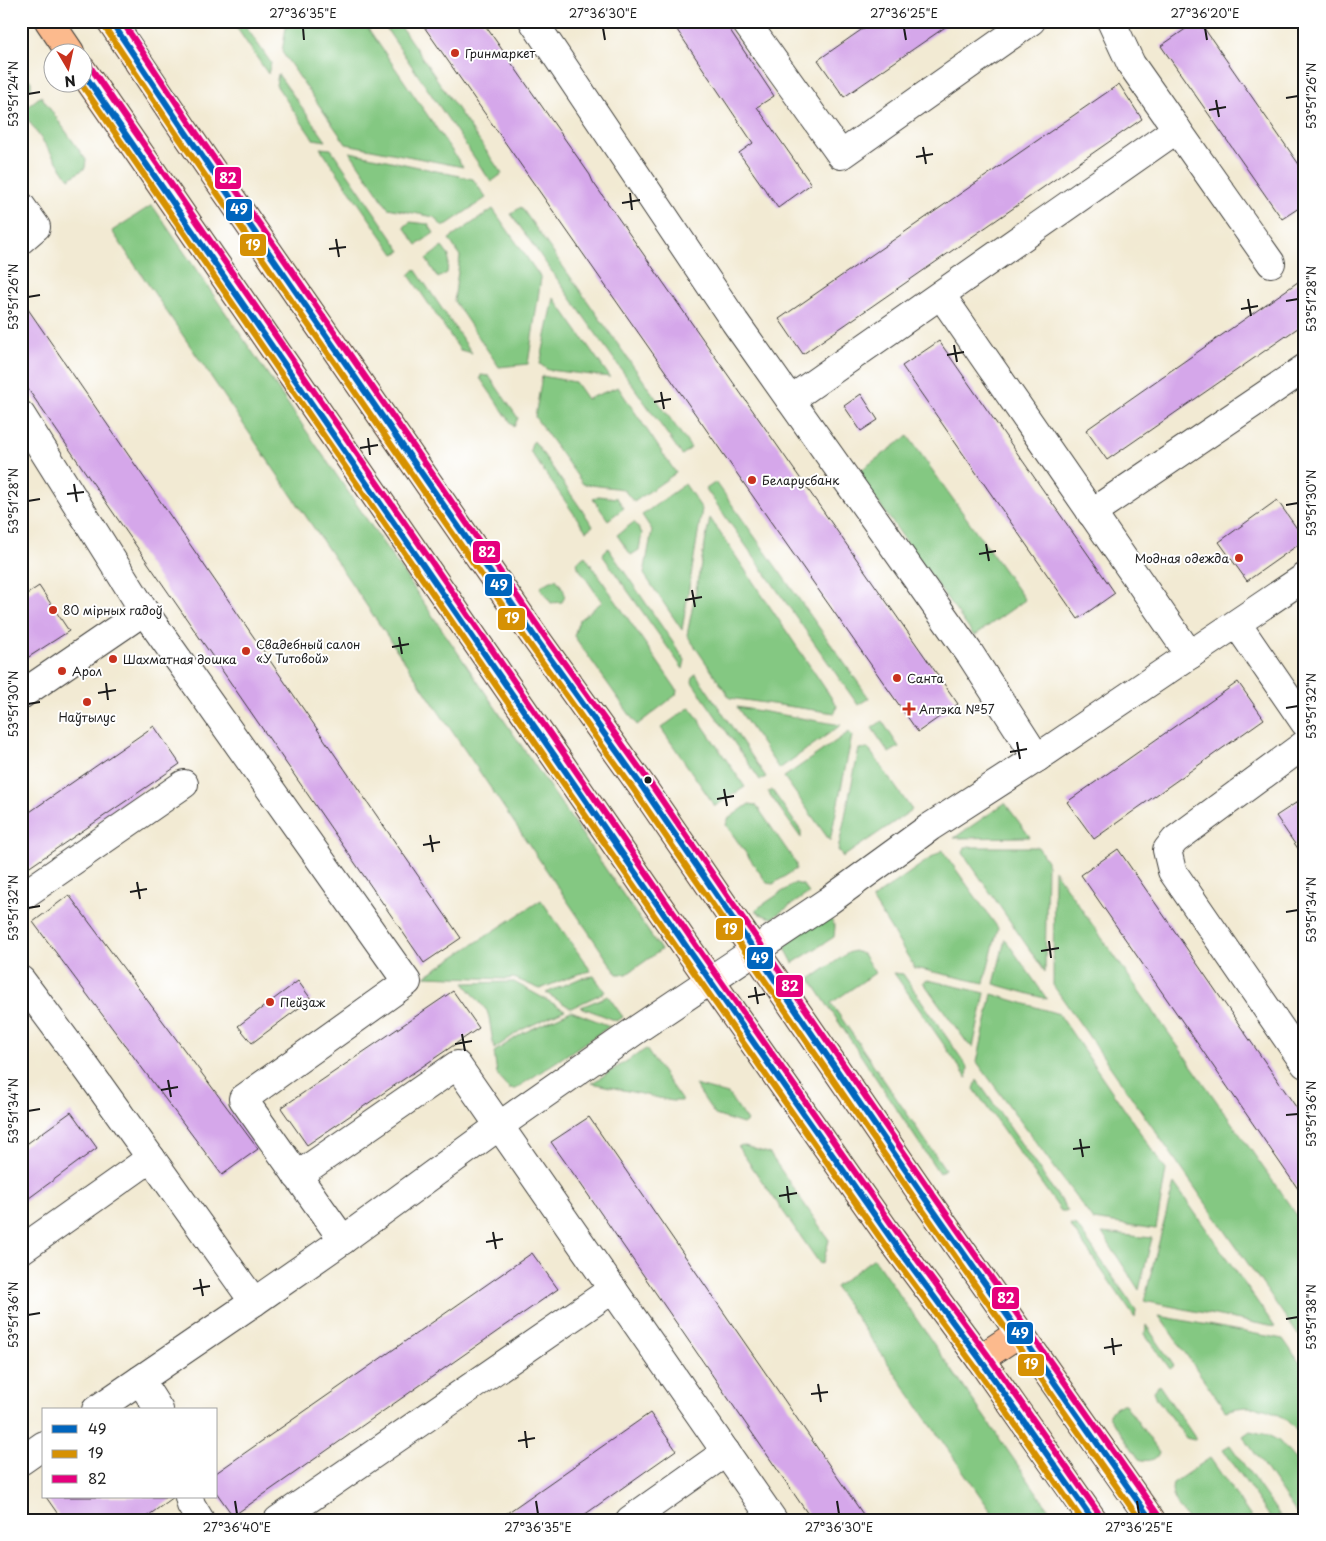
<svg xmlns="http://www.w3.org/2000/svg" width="1326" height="1541" font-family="'Playpen Sans',sans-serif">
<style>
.green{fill:#84c882;stroke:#50724f}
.building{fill:#d5a7ea}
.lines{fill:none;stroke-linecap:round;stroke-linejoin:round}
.minor-casing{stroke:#3c3b37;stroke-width:30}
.major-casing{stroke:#3c3b37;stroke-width:30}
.minor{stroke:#fff;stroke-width:28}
.major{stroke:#fcba8d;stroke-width:28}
.bus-1-casing{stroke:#fff;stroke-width:10}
.bus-2-casing{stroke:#fff;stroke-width:10}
.bus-3-casing{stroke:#fff;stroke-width:10}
.bus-1{stroke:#0065bd;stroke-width:6}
.bus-2{stroke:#d69104;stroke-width:6}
.bus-3{stroke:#e5007d;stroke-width:6}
.ticks{fill:none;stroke:#1c1c1c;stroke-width:2}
.poi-dot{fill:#c8321e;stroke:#fff;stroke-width:2}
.bus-dot{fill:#1c1c1c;stroke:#fff;stroke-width:2}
.labels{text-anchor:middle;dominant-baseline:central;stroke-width:4;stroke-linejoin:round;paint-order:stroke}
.poi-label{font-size:12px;fill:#1c1c1c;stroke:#fff;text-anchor:start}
.line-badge{stroke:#fff;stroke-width:2}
.badge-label{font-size:14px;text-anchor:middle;font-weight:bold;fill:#fff}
.neatline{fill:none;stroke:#1c1c1c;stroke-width:2}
.ticks-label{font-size:12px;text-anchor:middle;fill:#1c1c1c}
</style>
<rect width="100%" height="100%" fill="#fff"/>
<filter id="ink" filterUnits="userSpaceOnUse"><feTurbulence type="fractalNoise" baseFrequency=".02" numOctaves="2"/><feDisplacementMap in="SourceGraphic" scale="10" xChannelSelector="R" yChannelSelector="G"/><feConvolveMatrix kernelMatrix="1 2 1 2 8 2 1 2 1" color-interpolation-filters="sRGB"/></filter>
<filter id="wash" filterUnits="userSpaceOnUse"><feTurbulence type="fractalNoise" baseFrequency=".0096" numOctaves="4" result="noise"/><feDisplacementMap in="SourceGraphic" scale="20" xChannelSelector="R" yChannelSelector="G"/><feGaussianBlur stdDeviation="1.12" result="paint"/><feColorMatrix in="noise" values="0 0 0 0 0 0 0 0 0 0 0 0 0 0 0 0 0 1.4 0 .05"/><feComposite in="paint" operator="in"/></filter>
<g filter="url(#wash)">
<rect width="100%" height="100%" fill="#f2ead3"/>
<g class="green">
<path d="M232,21H242L271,63L268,74Z"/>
<path d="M287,21H363L463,167L346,144L282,52Z"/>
<path d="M381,21H397L502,174L491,182Z"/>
<path d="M21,67L31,82V88L21,95Z"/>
<path d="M278,74L326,141L313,139L276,85Z"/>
<path d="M41,96L86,160L85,168L69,179L22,111Z"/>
<path d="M320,148L331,149L401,251L394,254Z"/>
<path d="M350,152L473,179L486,198L443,227L434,217L388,208Z"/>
<path d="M152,205L661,950L627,974H617L112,231Z"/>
<path d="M521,207L691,448L682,455L511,214Z"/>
<path d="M493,209L541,278L528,364L499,367L454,301L460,256L449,239Z"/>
<path d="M410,222L428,224L434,233L417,245L404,227Z"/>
<path d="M442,247L449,256L447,273L438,278L426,259Z"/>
<path d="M415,269L472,353L460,350L409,275Z"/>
<path d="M554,298L610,377L548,370L540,364Z"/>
<path d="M481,375L489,376L518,418L514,427L480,378Z"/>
<path d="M542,376L575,382L587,399L618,387L676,473L634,502L623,489L583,484L535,417Z"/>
<path d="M908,436L1025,600L974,636L857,473Z"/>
<path d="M534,441L593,526L586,531L530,451L532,443Z"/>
<path d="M716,482L869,698L858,705L706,489Z"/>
<path d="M685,484L702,509L682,630L644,574L652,530L642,515Z"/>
<path d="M598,496L617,498L624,508L608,520L593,499Z"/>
<path d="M710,518L837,706L835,713L730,698L687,635Z"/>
<path d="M634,522L642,533L639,550L631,555L617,535Z"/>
<path d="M608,548L685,660L683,669L603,556L604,552Z"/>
<path d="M585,556L677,690L676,695L637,725L574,636L579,620L602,602L578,567L577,562Z"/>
<path d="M556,579C562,587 568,593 562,602L551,603L541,589L542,585Z"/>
<path d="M696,674L766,777L760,780L692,682L693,676Z"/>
<path d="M690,707L745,787L715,806L661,728Z"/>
<path d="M737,707L841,725L779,769Z"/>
<path d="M882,721L899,747L889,753L872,728Z"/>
<path d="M849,732L852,736L830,841L784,777Z"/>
<path d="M868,748L912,810L843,857L838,850L859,749Z"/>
<path d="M772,790L801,831V838L768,792Z"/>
<path d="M1005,803L1030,837L954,838Z"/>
<path d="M749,804L756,805L796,863V869L773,884L767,883L726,825L728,819Z"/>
<path d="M965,847H1038L1047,861L1045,972L963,853Z"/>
<path d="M942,850L998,928L984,983L915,968L872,899Z"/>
<path d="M1054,870L1305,1227V1337L1298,1335L1053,985Z"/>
<path d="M795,883L803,885L809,893L772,918L759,914L755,910Z"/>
<path d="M541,900L591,971L578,974L540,989L514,978L506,979L425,976Z"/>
<path d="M825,911L835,926L834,937L793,963L786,950V945Z"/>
<path d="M1005,939L1047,999L994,984Z"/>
<path d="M854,951L863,954L875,973L831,1003L945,1169L939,1173L810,979L848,953Z"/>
<path d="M894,973L903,974L968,1068L967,1078Z"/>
<path d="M594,976L605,992L571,1008L546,993L581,978Z"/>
<path d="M928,980L985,993L973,1047L968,1044L923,982Z"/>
<path d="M514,982L565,1010L521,1030L494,1049L489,1017L487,1011L464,983Z"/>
<path d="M992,994L1059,1014L1166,1170L1156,1229L1093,1220L977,1062Z"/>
<path d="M608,996L623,1017L617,1021L581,1007Z"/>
<path d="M571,1011L610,1026L515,1089H509L497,1074L494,1052L523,1033Z"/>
<path d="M646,1049L682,1101H672L592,1083Z"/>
<path d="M977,1080L1068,1211H1061L974,1089Z"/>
<path d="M695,1085L728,1094L747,1121L743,1124L715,1115Z"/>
<path d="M742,1145L770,1154L829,1240L823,1263L820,1264L738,1147Z"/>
<path d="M1174,1183L1275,1327L1144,1301Z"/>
<path d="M1070,1225L1077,1226L1136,1310L1135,1318Z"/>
<path d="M1102,1233L1152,1238L1139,1290Z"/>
<path d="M874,1258L1056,1520H997L835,1287Z"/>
<path d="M1159,1316L1283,1339L1305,1370V1441C1299,1434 1293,1426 1286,1420C1269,1406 1246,1404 1226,1411Z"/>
<path d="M1146,1325L1174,1366L1170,1369L1145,1334Z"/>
<path d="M1159,1385L1196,1439L1194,1440L1186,1438L1157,1399L1154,1391Z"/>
<path d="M1121,1404H1125L1159,1452C1157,1461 1146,1462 1139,1459L1109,1416V1413Z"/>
<path d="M1250,1431L1268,1435L1279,1441L1305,1471V1520H1301L1243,1436Z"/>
<path d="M1230,1445L1283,1520H1272L1223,1449Z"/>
<path d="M1210,1458L1253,1520H1188C1180,1509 1169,1498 1173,1483Z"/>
</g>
<g id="blocks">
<g class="building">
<path d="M420,21H482L590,175L593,182L958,704L918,732Z"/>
<path d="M671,21H724L774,96L757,107L811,184L778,208L739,153L753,143Z"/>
<path d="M874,21H954L844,97L818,60Z"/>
<path d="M1197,21H1199L1305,173V204L1282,219L1161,46Z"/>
<path d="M1119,84L1142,119L803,354L779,319Z"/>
<path d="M1305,277V323L1107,460L1086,430Z"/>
<path d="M21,299L461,938L424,963L21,379Z"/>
<path d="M939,341L1115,593L1078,619L902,366Z"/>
<path d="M861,394L878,420L861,431L844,406Z"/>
<path d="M1277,500L1305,540L1247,581L1219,542Z"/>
<path d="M39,586L69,631L21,662V598Z"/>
<path d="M1238,682L1264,719L1094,839L1067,802Z"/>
<path d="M154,726L180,764L21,873V818Z"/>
<path d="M1305,797V859L1276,816Z"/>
<path d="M1118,849L1305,1120V1199L1081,875Z"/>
<path d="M69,895L258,1149L222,1175L33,922Z"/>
<path d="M298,981L311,999L252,1043L238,1026Z"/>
<path d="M453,991L479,1028L307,1145L281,1108Z"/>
<path d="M71,1112L97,1148L21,1204V1148Z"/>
<path d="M589,1117L867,1520H812L580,1183L551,1142Z"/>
<path d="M532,1253L558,1289L233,1516L216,1492V1473Z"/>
<path d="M650,1413L676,1450L649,1469L577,1520H497Z"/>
<path d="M46,1497H174L142,1520H62Z"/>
</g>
</g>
</g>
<g filter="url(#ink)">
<use href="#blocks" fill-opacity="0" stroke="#3c3b37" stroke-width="1"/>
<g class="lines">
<g class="minor-casing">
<g id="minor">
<path d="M533,21L735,322L970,654L1037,758"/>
<path d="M745,21L841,155L1031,21"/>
<path d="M1111,21L1131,64L1271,263"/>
<path d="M21,206L36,227L21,240"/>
<path d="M941,295L1190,655"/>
<path d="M790,400L1177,129"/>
<path d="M21,415L144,611L407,982L243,1099L343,1240"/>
<path d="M1091,513L1305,368"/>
<path d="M1237,624L1305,723"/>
<path d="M21,695L144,611"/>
<path d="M1305,744L1175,840L1167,850L1172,871L1305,1064"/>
<path d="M21,897L184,784"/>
<path d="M21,980L88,1070L254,1302"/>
<path d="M297,1176L457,1065L773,1520"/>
<path d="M21,1250L151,1158"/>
<path d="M140,1380L159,1410"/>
<path d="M96,1410L254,1302L343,1240L499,1126L639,1028L827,902L930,827L1037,758L1305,577"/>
<path d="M21,1461L44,1445"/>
<path d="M189,1497L191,1505L200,1520"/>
<path d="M278,1520L613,1289"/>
<path d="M630,1520L726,1452"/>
</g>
</g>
<g class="major-casing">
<g id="major">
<path d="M49,21L70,52"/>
<path d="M111,21L186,133L537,640L641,785L924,1197L1151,1520"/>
<path d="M82,70L688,949L892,1240L980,1359L1093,1520"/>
<path d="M980,1359L1019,1333"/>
</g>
</g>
<use href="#minor" class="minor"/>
<use href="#major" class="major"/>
<g class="bus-1-casing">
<g id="bus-1">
<path d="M111,21L186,133L537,640L641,785L924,1197L1151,1520"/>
<path d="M82,71L688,949L892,1240L980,1359L1093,1520"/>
</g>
</g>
<g class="bus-2-casing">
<g id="bus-2">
<path d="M104,26L179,138L530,645L634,790L917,1202L1140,1520"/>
<path d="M80,82L681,954L885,1245L973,1364L1082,1520"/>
</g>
</g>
<g class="bus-3-casing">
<g id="bus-3">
<path d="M122,21L193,128L544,635L648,780L931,1192L1158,1515"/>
<path d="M89,65L695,944L899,1235L987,1354L1100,1515"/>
</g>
</g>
<use href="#bus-1" class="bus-1"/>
<use href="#bus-2" class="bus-2"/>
<use href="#bus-3" class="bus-3"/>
</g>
</g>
<path class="ticks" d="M303,28L304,40M603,28L605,40M904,28L906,40M1205,28L1207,40M28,94L40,92M1286,98L1298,96M1216,100L1219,117M1209,110L1226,107M923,147L926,164M916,157L933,154M630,193L632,210M622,203L640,200M336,239L339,257M329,249L346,247M28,297L40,295M1248,299L1251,316M1286,301L1298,299M1241,309L1258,306M954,345L957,362M947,355L964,352M661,392L664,409M654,402L671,399M368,438L370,455M360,448L378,445M74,484L77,502M67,494L84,492M28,501L40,499M1286,505L1298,503M986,544L989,561M979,554L996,551M692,590L695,607M685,600L702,597M399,637L402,654M392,647L409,644M106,683L108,700M98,693L116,690M28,704L40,702M1286,708L1298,706M1017,742L1020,759M1010,752L1027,749M724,789L727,806M717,799L734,796M430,835L433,852M423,845L440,842M137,882L140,899M130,892L147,889M28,908L40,906M1286,912L1298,910M1049,941L1051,958M1041,951L1059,948M755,987L758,1004M748,997L765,994M462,1034L465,1051M455,1044L472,1041M168,1080L171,1097M161,1090L178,1087M28,1111L40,1109M1286,1115L1298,1114M1080,1139L1083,1157M1073,1149L1090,1147M787,1186L789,1203M779,1196L797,1193M493,1232L496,1249M486,1242L503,1239M200,1279L203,1296M193,1289L210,1286M28,1315L40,1313M1286,1319L1298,1317M1112,1338L1114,1355M1104,1348L1122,1345M818,1384L821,1402M811,1394L828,1392M525,1431L527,1448M518,1441L535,1438M235,1501L237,1514M536,1501L538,1514M837,1501L839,1514M1137,1501L1139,1514"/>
<g class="poi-dot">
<circle cx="455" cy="53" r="5"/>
<circle cx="752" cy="480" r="5"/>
<circle cx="1239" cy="558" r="5"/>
<circle cx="53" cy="610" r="5"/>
<circle cx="246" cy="651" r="5"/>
<circle cx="113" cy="659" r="5"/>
<circle cx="62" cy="671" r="5"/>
<circle cx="897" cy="678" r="5"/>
<circle cx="87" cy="702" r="5"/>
<path d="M906.5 701.5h5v5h5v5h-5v5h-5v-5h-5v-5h5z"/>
<circle cx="270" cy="1002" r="5"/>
</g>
<circle class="bus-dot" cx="648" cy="780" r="4.5"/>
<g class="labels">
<g class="poi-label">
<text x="465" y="53">Гринмаркет</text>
<text x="762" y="480">Беларусбанк</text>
<text x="1229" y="558" text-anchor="end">Модная одежда</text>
<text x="63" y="610">80 мірных гадоў</text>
<text x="256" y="644">Свадебный салон<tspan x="256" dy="14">«У Титовой»</tspan></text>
<text x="123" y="659">Шахматная дошка</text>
<text x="72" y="671">Арол</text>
<text x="907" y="678">Санта</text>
<text x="919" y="709">Аптэка №57</text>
<text x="87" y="717" text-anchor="middle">Наўтылус</text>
<text x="280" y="1002">Пейзаж</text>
</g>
</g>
<g class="line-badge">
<rect x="214" y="166" width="28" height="24" rx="5" fill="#e5007d"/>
<rect x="225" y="198" width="28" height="24" rx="5" fill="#0065bd"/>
<rect x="239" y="233" width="28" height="24" rx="5" fill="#d69104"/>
<rect x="472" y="540" width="29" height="24" rx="5" fill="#e5007d"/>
<rect x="484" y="573" width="29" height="24" rx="5" fill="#0065bd"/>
<rect x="497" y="607" width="29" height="24" rx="5" fill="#d69104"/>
<rect x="715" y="917" width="29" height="24" rx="5" fill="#d69104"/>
<rect x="746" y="946" width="28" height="24" rx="5" fill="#0065bd"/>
<rect x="775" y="974" width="29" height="24" rx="5" fill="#e5007d"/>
<rect x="991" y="1286" width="29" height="24" rx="5" fill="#e5007d"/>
<rect x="1006" y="1321" width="28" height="24" rx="5" fill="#0065bd"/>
<rect x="1017" y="1353" width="28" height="24" rx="5" fill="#d69104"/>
</g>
<g class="badge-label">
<text x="228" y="183">82</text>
<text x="239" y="214">49</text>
<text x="253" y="250">19</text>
<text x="487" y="557">82</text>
<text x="499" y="590">49</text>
<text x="512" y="623">19</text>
<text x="730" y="934">19</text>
<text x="760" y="963">49</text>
<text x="790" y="991">82</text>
<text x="1006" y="1303">82</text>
<text x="1020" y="1338">49</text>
<text x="1031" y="1369">19</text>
</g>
<rect width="1326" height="1541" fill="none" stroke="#fff" stroke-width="55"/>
<rect x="42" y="1408" width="175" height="90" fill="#ffffff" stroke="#a4a4a4"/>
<rect x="52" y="1425" width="25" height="8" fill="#0065bd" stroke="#a4a4a4"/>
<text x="88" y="1434" font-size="15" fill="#1c1c1c">49</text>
<rect x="52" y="1450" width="25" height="8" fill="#d69104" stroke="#a4a4a4"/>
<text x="88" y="1458" font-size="15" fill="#1c1c1c">19</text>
<rect x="52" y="1475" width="25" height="8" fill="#e5007d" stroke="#a4a4a4"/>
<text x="88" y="1484" font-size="15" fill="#1c1c1c">82</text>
<g transform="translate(68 68) rotate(171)"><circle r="24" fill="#ffffff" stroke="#a4a4a4"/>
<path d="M0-4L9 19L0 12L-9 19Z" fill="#c8321e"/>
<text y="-8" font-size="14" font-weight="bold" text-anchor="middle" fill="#1c1c1c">N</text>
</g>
<rect x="28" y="28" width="1270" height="1486" class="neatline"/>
<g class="ticks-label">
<text x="303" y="18">27°36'35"E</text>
<text x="603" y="18">27°36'30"E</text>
<text x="904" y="18">27°36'25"E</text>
<text x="1205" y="18">27°36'20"E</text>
<text transform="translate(14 94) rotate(-90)" y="4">53°51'24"N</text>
<text transform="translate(1312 96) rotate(-90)" y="4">53°51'26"N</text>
<text transform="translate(14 297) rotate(-90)" y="4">53°51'26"N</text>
<text transform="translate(1312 299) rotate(-90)" y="4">53°51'28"N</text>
<text transform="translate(14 501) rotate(-90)" y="4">53°51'28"N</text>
<text transform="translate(1312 503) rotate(-90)" y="4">53°51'30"N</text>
<text transform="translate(14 704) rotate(-90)" y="4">53°51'30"N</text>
<text transform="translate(1312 706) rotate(-90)" y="4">53°51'32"N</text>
<text transform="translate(14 908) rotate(-90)" y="4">53°51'32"N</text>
<text transform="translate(1312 910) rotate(-90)" y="4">53°51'34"N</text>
<text transform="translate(14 1111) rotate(-90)" y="4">53°51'34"N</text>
<text transform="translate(1312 1114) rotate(-90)" y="4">53°51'36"N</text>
<text transform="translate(14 1315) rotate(-90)" y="4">53°51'36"N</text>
<text transform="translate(1312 1317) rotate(-90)" y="4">53°51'38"N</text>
<text x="237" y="1532">27°36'40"E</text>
<text x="538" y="1532">27°36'35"E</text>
<text x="839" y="1532">27°36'30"E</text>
<text x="1139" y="1532">27°36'25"E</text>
</g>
</svg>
